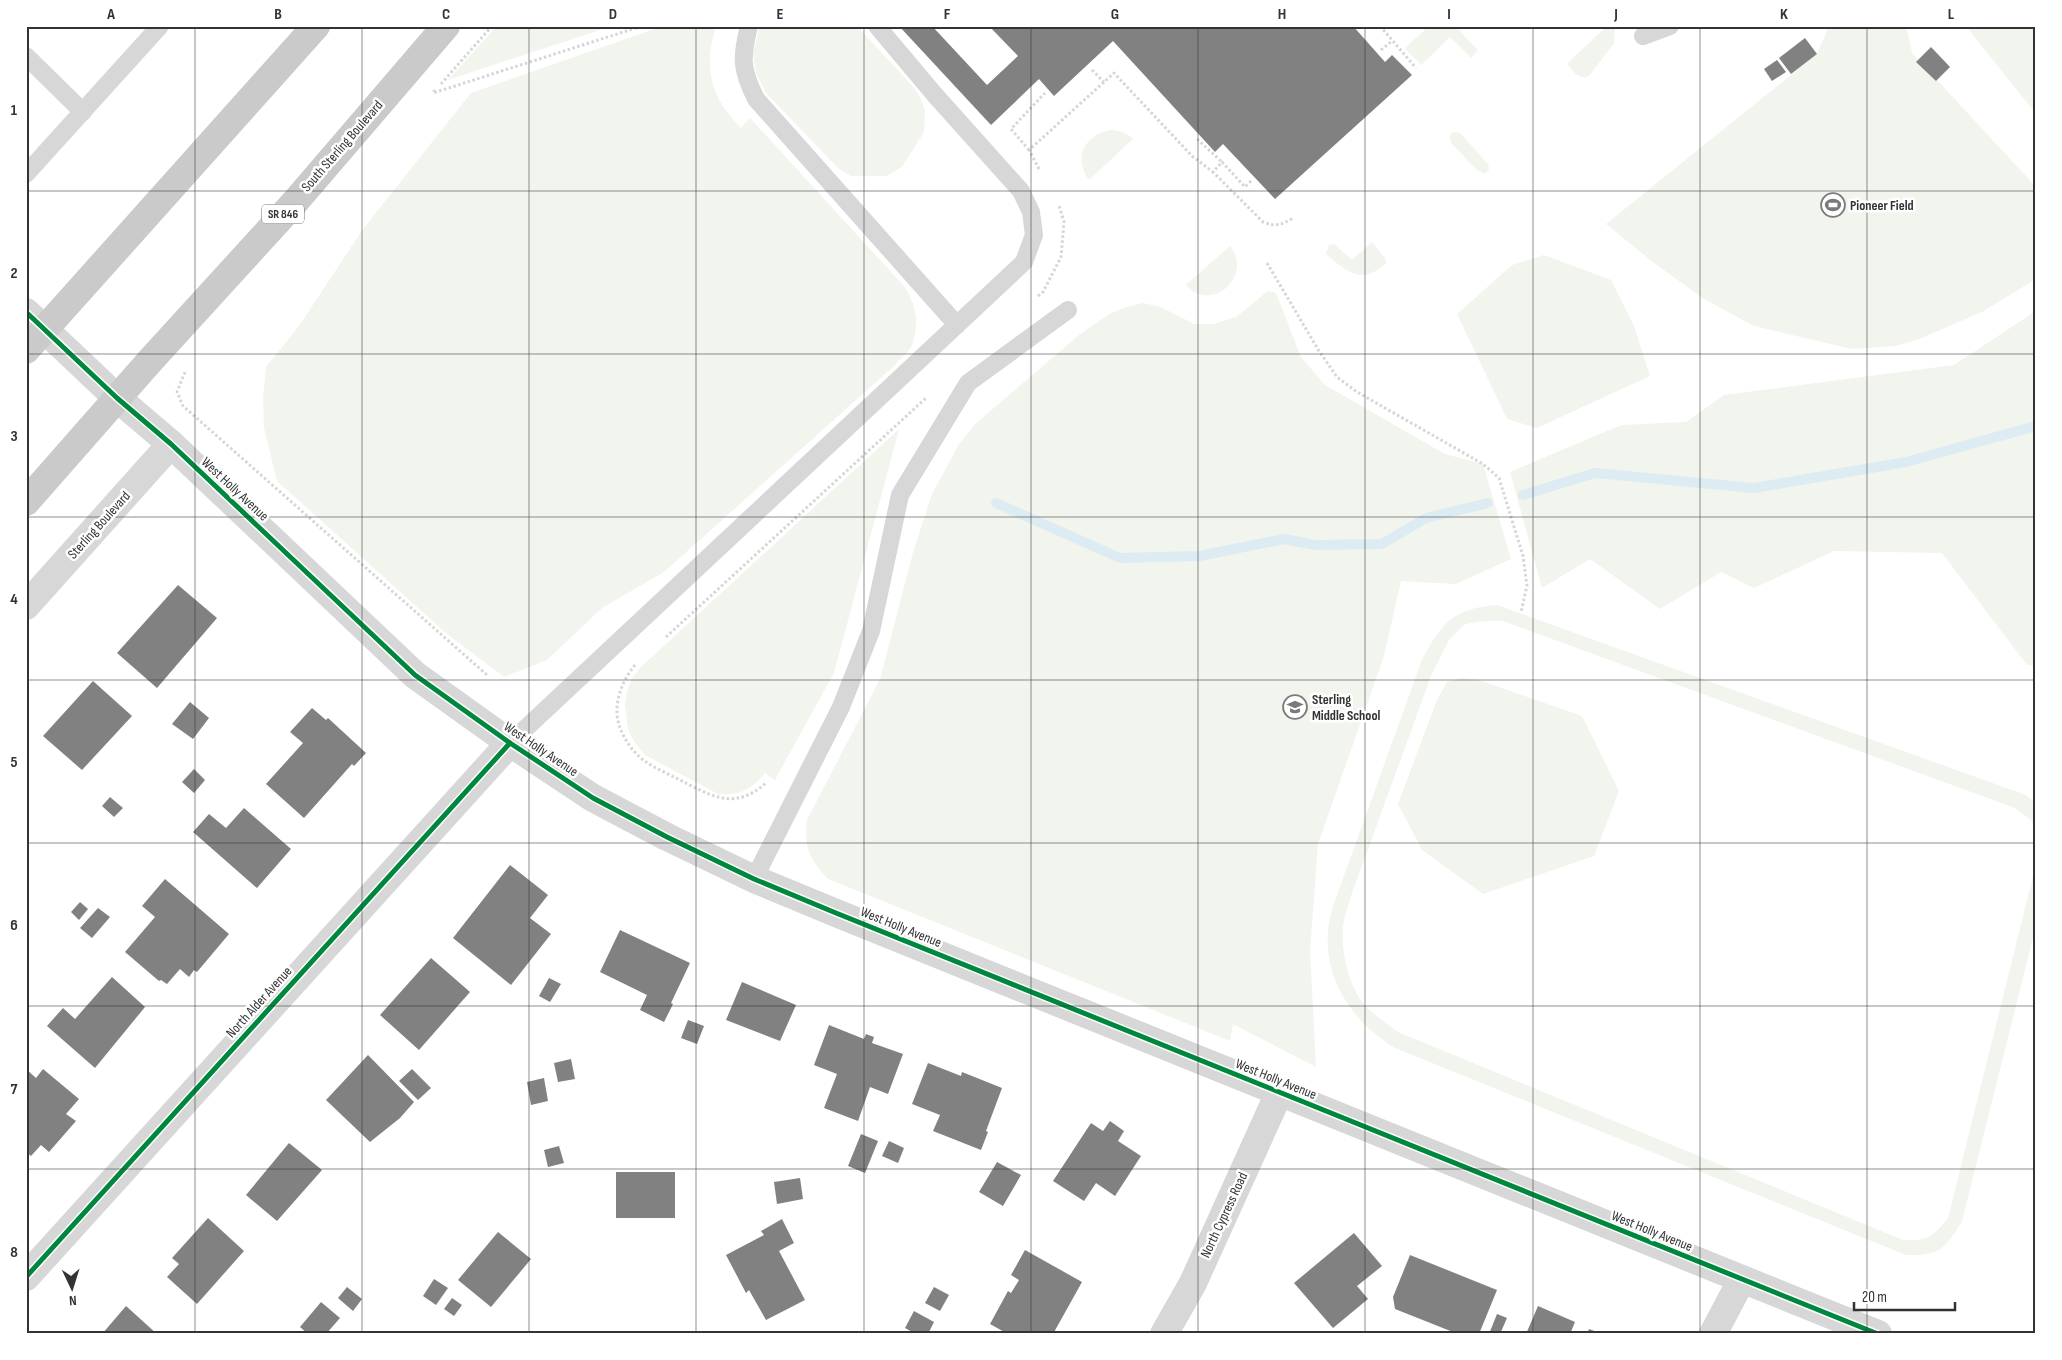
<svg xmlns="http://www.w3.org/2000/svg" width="2062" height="1360" font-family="'Sofia Sans Condensed',sans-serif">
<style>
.green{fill:#f1f5ed}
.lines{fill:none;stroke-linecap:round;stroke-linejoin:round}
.stream{stroke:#ddebf3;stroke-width:10}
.building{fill:#818181}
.path{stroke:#d6d6d6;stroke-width:3;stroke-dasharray:2.5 2.5;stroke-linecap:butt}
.service{stroke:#d7d7d7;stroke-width:18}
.minor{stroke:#d7d7d7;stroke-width:28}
.tertiary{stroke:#d7d7d7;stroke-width:28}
.primary{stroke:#cacaca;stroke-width:28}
.cycleway-casing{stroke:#fff;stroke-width:8}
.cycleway{stroke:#00873e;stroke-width:5}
.grid{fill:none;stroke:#333;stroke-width:1;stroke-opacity:0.55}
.labels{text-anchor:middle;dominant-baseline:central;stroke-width:5;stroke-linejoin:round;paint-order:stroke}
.shield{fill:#fff;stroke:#707070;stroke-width:1}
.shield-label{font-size:12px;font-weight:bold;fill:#333}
.street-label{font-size:14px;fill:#333;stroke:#fff}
.poi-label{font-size:14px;font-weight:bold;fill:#333;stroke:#fff;text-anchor:start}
.neatline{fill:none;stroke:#333;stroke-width:2}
.grid-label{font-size:16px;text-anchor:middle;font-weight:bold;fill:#333}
</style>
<rect width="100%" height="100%" fill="#fff"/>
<g class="green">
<path d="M497,26H612L448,80Z"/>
<path d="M663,26H716C703,67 710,97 741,128L750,118L903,285C916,302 920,324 912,345C909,352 899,359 894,366L664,572L602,608L547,660L504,677L447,634L277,481L264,428L263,397L266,367L299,326L363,229L471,93Z"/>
<path d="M762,26H857L917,91L925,110L924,132L902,167L886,176H851L838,168L766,93L756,73L753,53L759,29Z"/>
<path d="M1429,26H1455L1478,50L1471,58L1450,37L1421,65L1405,48Z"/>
<path d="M1607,26H1615L1614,43L1589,76C1579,81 1573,71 1567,64Z"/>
<path d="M1829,26H1904L1907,29L1912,53L2036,187V279L1982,312L1917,340L1895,346L1852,349L1754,326L1704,299L1654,263L1606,224L1817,54Z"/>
<path d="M1966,26H2036V114Z"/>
<path d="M1112,130C1121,131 1127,133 1133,139L1089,180C1072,157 1086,133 1112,130Z"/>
<path d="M1456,132L1460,133L1488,164L1489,169L1485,174L1478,171L1451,143L1450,138L1451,133Z"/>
<path d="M1372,242L1385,258L1386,263C1362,286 1347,272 1326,254L1329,245L1334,244L1352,260Z"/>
<path d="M1230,246C1254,277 1210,314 1186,285Z"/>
<path d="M1544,255L1611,280L1634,326L1650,376L1537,428L1507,419L1457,314L1512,265Z"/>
<path d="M1268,291L1276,293L1301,357L1325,385L1445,454L1483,464L1511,559L1456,584L1401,581L1384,656L1318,844L1310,951L1316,1067L1233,1024L1230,1041L828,879C809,859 804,848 807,820L880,679L914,549L932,494L959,444L975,424L1079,335L1111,313L1127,307L1143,303L1161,307L1194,324H1213L1236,317Z"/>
<path d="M2036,311V666L2027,665L1942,553L1834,551L1754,588L1721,572L1660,609L1590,559L1542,588L1510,472L1621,425L1686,422L1724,395L1954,365Z"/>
<path d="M899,429L834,673L775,780L765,773C752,789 740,796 718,794L645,755L633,740L628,729L625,705L627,691L632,678L641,667Z"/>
<path d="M1497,605L2026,795L2036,803V829L2031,820L2015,808L1503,621H1485L1465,624L1449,640L1431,676L1351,896C1348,907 1343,919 1343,929C1341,951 1349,986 1363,1003C1373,1014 1386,1023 1398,1032L1903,1240C1928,1241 1933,1237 1948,1218L2036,864V926L1962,1221C1945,1249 1940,1256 1906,1255L1395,1048C1355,1024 1324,981 1328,933C1328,924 1331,915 1333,906L1422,660C1441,623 1454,608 1497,605Z"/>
<path d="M1462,678L1479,680L1582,716L1619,791L1594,856L1483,894L1422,850L1398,804L1437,700L1447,682Z"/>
</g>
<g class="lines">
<g class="stream">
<path d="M1523,495L1595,473L1754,488L1906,462L2036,426"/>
<path d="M996,503L1120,558L1199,556L1284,539L1315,545L1382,544L1426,518L1488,503"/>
</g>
</g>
<g class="building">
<path d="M899,26H932L987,85L1018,56L989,26H1353L1385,62L1392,55L1412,75L1275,199L1223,144L1215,152L1113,41L1054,96L1039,79L991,125Z"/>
<path d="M1805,38L1817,54L1791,74L1779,58Z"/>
<path d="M1931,47L1950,67L1936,81L1916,62Z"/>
<path d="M1777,60L1786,72L1772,81L1764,69Z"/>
<path d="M178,585L217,618L157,688L117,653Z"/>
<path d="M93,681L132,716L82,770L43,736Z"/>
<path d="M190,702L209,718L193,739L172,724Z"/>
<path d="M312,708L326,720L328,718L366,753L354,766L352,764L304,818L266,784L303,743L290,732Z"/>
<path d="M194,769L205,780L194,793L182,782Z"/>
<path d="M110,797L123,808L114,817L102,806Z"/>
<path d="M244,808L291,849L257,888L193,832L209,814L226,828Z"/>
<path d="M510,865L548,895L530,918L551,934L511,985L453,938Z"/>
<path d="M165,879L229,934L197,972L194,970L189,977L180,969L167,984L161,980L159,981L125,952L155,917L142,906Z"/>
<path d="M80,902L88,909L79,920L71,912Z"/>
<path d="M98,908L110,917L92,938L80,928Z"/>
<path d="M620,930L690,963L671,1003L673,1004L664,1022L640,1010L647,995L600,972Z"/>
<path d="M431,958L470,992L419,1050L380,1015Z"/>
<path d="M112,977L145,1007L95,1068L47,1026L63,1008L75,1019Z"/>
<path d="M549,978L561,984L550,1002L539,996Z"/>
<path d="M742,982L796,1005L780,1041L726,1020Z"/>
<path d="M688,1020L704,1026L697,1044L681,1038Z"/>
<path d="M829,1025L864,1039L866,1034L874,1037L872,1043L903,1054L888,1094L870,1087L858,1121L824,1108L837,1074L814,1065Z"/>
<path d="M368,1055L414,1102L400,1118L370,1142L326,1100Z"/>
<path d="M571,1059L575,1079L558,1082L554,1063Z"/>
<path d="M928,1063L961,1076L962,1072L1002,1088L986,1131L988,1132L981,1150L933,1131L940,1115L912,1104Z"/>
<path d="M26,1069L36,1078L43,1069L79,1099L66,1114L76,1121L49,1152L41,1145L31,1156L26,1152Z"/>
<path d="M412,1069L431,1088L418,1100L399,1081Z"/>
<path d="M544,1078L548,1101L531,1105L527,1082Z"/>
<path d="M1110,1121L1124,1131L1118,1141L1141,1156L1115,1196L1096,1183L1084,1201L1053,1181L1091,1123L1103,1131Z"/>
<path d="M861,1134L878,1141L865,1173L848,1166Z"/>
<path d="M889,1141L904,1148L898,1163L882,1156Z"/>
<path d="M289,1143L322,1170L277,1221L246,1195Z"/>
<path d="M559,1146L564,1163L548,1167L544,1150Z"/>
<path d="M997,1162L1021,1175L1003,1206L979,1192Z"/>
<rect x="616" y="1172" width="59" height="46"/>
<path d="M800,1178L803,1199L777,1204L774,1182Z"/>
<path d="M208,1218L244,1251L197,1304L167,1277L179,1264L172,1258Z"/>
<path d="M782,1219L794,1243L779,1251L805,1300L766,1320L749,1290L746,1293L726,1255L764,1235L761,1231Z"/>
<path d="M498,1232L531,1259L491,1307L458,1280Z"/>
<path d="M1354,1233L1382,1266L1357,1286L1368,1299L1333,1328L1294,1283Z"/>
<path d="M1025,1250L1082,1282L1053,1334H1008L990,1324L1008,1291L1011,1293L1019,1280L1011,1275Z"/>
<path d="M1410,1255L1497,1290L1479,1334H1458L1395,1309L1393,1297Z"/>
<path d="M434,1279L448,1288L436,1305L423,1296Z"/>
<path d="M347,1287L362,1299L353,1311L338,1298Z"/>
<path d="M934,1287L949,1295L940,1311L925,1303Z"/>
<path d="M452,1298L462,1305L454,1316L444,1309Z"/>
<path d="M321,1302L340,1318L326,1334H308L300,1327Z"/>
<path d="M126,1306L157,1334H102Z"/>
<path d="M1538,1306L1575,1322L1570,1334H1526Z"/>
<path d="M914,1311L934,1322L928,1334H916L905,1328Z"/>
<path d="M1497,1314L1507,1318L1500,1334H1489Z"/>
<path d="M1589,1329L1602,1334H1587Z"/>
</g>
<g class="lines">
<g class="path">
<path d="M1380,26L1416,68"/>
<path d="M1381,50L1392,41"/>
<path d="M1092,70L1104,82"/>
<path d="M441,84L492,26"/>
<path d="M435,90L433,93L642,26"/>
<path d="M1197,139L1222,162"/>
<path d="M1029,150L1011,129L1045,93"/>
<path d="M1039,169L1029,150L1114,73L1192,156L1213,172"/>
<path d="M1251,181L1245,187L1222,162L1213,172L1263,222C1275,227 1282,225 1293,218"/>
<path d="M1267,263L1319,351L1337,377L1357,392L1483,464L1499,478L1523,556L1527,586L1521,612"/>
<path d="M1038,296L1043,292L1061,257L1064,222L1059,205"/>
<path d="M185,372L177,392L183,406L487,675"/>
<path d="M666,637L926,398"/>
<path d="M635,665C625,677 617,694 617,710C616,729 631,752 646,762C655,768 666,773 676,778C710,795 733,812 766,783"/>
</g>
<g class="service">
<path d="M749,26C741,58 741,69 756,99L957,325"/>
<path d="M1643,36L1670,26"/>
<path d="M26,56L83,112"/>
<path d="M26,174L160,26"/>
<path d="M510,743L1024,262L1034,235L1031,212L1021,191L935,95L877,26"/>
<path d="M754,879L841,707L871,631L900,495L968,383L1068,310"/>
</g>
<g class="minor">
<path d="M26,606L171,444"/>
<path d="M26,1277L510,743"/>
<path d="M1164,1334L1193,1283L1279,1093"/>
<path d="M1713,1334L1742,1279"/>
</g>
<path class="tertiary" d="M26,312L117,398L171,444L415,675L510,743L593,798L667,837L754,879L836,913L1878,1334"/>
<g class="primary">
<path d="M26,350L316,26"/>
<path d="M26,502L149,362L295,202L446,26"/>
</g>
<g class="cycleway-casing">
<g id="cycleway">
<path d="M26,312L117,398L171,444L415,675L510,743L593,798L667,837L754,879L836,913L1878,1334"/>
<path d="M26,1277L510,743"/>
</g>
</g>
<use href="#cycleway" class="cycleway"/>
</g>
<path class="grid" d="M195,26V1334M362,26V1334M529,26V1334M696,26V1334M864,26V1334M1031,26V1334M1198,26V1334M1365,26V1334M1533,26V1334M1700,26V1334M1867,26V1334M26,191H2036M26,354H2036M26,517H2036M26,680H2036M26,843H2036M26,1006H2036M26,1169H2036"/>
<defs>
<g id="stadium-ring" transform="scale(1.25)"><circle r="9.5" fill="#fff" stroke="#7a7a7a" stroke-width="1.5"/><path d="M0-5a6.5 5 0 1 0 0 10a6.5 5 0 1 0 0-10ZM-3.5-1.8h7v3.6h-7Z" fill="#7a7a7a"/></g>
<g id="school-ring" transform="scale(1.25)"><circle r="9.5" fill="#fff" stroke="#7a7a7a" stroke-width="1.5"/><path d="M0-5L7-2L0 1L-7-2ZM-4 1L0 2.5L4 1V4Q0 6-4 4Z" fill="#7a7a7a"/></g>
</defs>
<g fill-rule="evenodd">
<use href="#stadium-ring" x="1833" y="205"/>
<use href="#school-ring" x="1295" y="707"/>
</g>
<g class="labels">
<rect class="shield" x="262" y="204.5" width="42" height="19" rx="4"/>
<g class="shield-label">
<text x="283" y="214">SR 846</text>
</g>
<g class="street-label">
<text transform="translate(342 146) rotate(-49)">South Sterling Boulevard</text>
<text transform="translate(235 489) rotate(43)">West Holly Avenue</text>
<text transform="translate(99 525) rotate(-48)">Sterling Boulevard</text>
<text transform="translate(541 749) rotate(34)">West Holly Avenue</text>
<text transform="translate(901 927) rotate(22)">West Holly Avenue</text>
<text transform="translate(259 1002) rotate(-48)">North Alder Avenue</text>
<text transform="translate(1276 1079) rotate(22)">West Holly Avenue</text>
<text transform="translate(1224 1215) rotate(-65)">North Cypress Road</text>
<text transform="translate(1652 1231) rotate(22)">West Holly Avenue</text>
</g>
<g class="poi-label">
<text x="1850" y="205">Pioneer Field</text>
<text x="1312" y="699">Sterling<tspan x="1312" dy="16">Middle School</tspan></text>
</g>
</g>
<rect width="2062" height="1360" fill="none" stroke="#ffffff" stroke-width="55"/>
<g transform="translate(72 1288) rotate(176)" stroke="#ffffff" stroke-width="4" paint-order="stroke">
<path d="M0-4L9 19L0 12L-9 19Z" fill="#333333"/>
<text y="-8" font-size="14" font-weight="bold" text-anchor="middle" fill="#333333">N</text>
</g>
<path d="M1854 1302v8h101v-8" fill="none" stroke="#333333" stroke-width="2.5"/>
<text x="1862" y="1302" font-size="15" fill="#333333" stroke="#ffffff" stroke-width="4" paint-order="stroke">20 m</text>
<rect x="28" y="28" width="2006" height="1304" class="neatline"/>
<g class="grid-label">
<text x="111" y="19">A</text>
<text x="278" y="19">B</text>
<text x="446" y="19">C</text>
<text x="613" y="19">D</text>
<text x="780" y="19">E</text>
<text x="947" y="19">F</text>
<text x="1115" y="19">G</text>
<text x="1282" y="19">H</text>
<text x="1449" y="19">I</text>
<text x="1616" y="19">J</text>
<text x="1784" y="19">K</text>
<text x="1951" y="19">L</text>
<text x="14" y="115">1</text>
<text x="14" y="278">2</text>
<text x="14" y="441">3</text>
<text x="14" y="604">4</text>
<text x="14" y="767">5</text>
<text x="14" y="930">6</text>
<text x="14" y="1094">7</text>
<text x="14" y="1257">8</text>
</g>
</svg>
